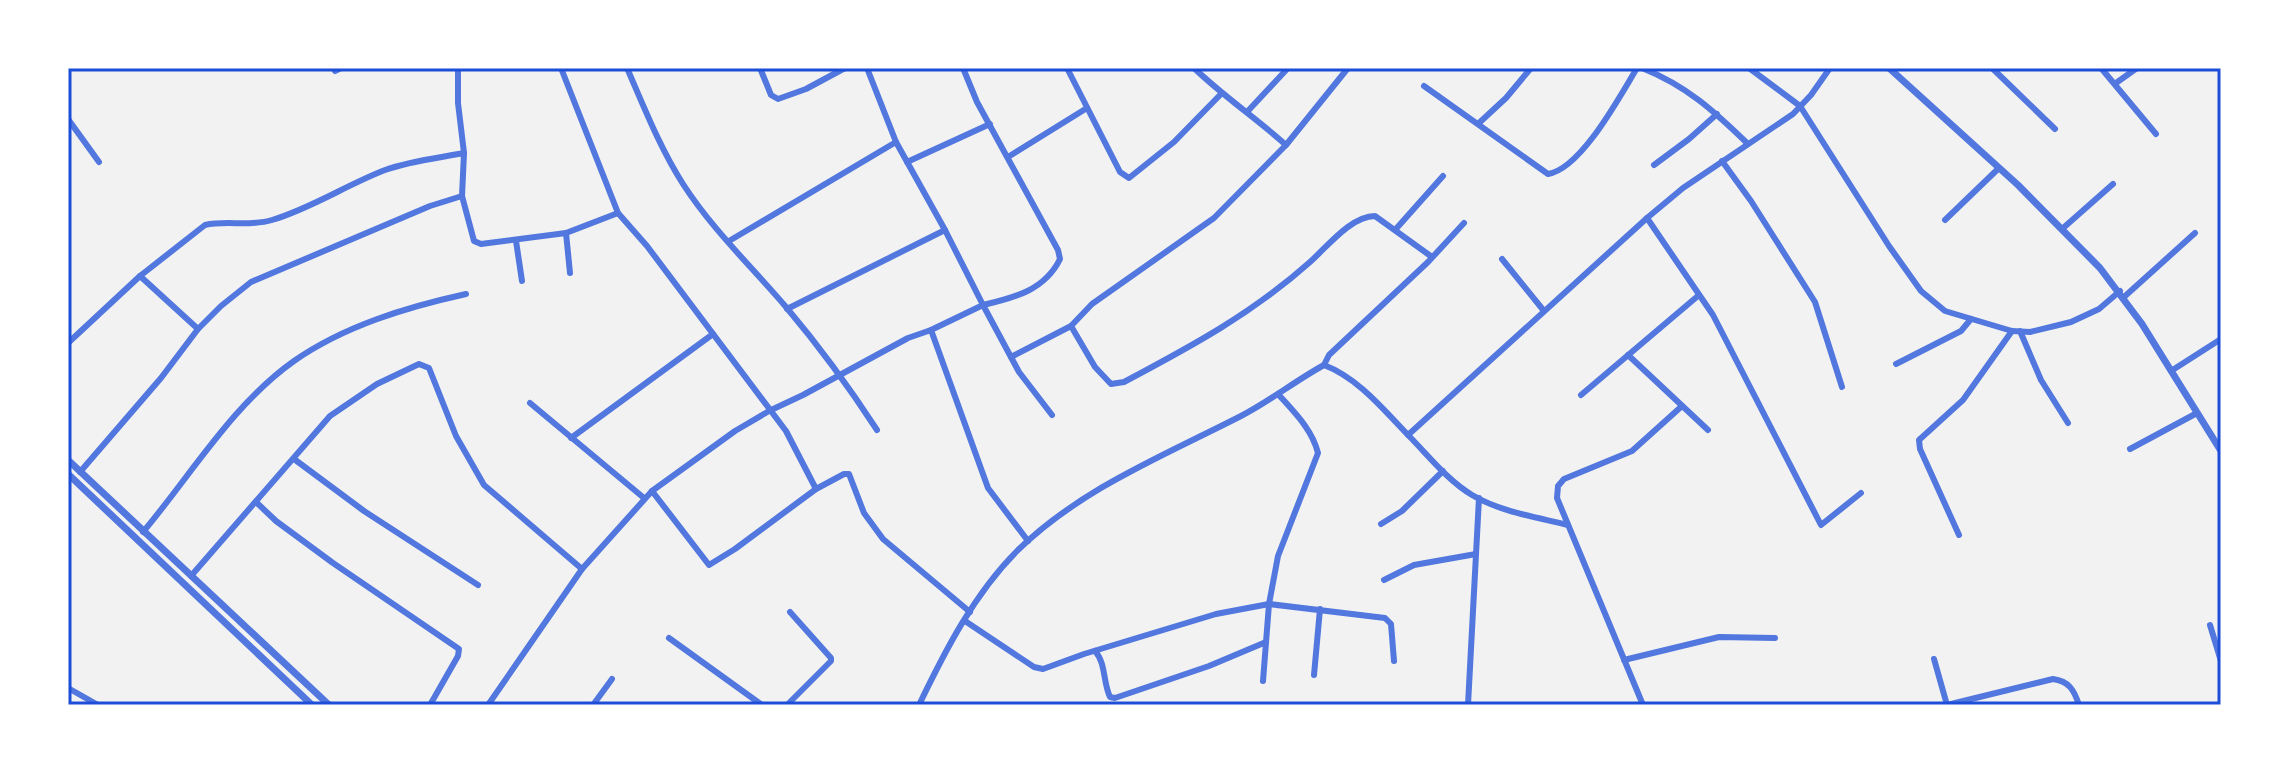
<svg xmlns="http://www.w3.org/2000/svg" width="2289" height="773" font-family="Commissioner,sans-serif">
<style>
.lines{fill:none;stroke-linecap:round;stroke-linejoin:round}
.minor{stroke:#5277de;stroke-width:6}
.tertiary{stroke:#5277de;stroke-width:7}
.neatline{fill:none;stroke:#1d4ed8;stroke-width:3}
</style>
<rect width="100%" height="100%" fill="#f2f2f2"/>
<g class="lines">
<g class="minor">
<path d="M458,68V103L464,153L462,196L474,241L481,244L566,233L618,213"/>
<path d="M561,68L618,213L647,246L786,431L816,489"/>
<path d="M627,68C644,107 660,148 683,184C712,229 751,266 786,307C819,346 849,387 877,430"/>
<path d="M760,68L771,95L778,99L806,89L845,68"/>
<path d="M867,68L896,142L945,230L983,305L931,330L988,488L1028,541"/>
<path d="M963,68L977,102L1058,250L1060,259C1045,290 1014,298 983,305L1019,372L1052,415"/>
<path d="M1067,68L1120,172L1129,178L1174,142L1221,94"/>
<path d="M1194,68C1223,96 1256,118 1286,145"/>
<path d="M1642,68C1687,86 1714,111 1748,144"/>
<path d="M1749,68L1800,106L1889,246L1921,291L1945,311L2012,331L2030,332L2071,322L2099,309L2120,291"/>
<path d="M1992,68L2055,129"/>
<path d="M2101,68L2156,134"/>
<path d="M335,71L341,68"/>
<path d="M2116,83L2137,68"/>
<path d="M1424,86L1548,174C1581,169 1620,96 1637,68"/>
<path d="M1247,112L1288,68"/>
<path d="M68,119L99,162"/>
<path d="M1479,123L1506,98L1531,68"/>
<path d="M1008,157L1087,108"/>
<path d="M1722,161L1751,201L1815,302L1842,387"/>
<path d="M907,162L990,124"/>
<path d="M1654,165L1689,139L1717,114"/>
<path d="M1647,218L1713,315L1821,525L1861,493"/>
<path d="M1945,220L1999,168"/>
<path d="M2062,229L2113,184"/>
<path d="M1395,230L1443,176"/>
<path d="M566,233L570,273"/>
<path d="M516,241L522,281"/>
<path d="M729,241L896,142"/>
<path d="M1502,259L1544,311"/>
<path d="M140,276L198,329"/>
<path d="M2124,297L2195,233"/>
<path d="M787,309L945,230"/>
<path d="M1071,326L1095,367L1111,384L1124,382C1192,346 1253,313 1310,262C1327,247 1351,216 1375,216L1432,257"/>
<path d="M2020,331L2041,380L2068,423"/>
<path d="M68,343L140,276L205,225C227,220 249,227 272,220C312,208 346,185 385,170C410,161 438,158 464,153"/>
<path d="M1628,355L1708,430"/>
<path d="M1011,357L1071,326L1092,304L1214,218L1286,145L1348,68"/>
<path d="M1896,364L1961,331L1971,319"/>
<path d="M1324,365L1329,355L1428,262L1464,223"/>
<path d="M2171,371L2221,339"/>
<path d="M1581,395L1699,295"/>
<path d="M530,403L644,498"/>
<path d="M1408,435C1428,455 1447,480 1472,495C1501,512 1536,517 1568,525"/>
<path d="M571,438L713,334"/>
<path d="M2130,449L2197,413"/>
<path d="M294,459L364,511L478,585"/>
<path d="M80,472L161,378L198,329L221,306L251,282L430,206L462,196"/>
<path d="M652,491L709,565L735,549L816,489L844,474H849L864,513L883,539L970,612"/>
<path d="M256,502L276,521L333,563L459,649L458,656L430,705"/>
<path d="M1381,524L1402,511L1443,471"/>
<path d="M143,532C191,475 233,404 294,361C344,326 407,307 466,294"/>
<path d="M1959,535L1920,449L1919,440L1963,400L2012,331"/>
<path d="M191,576L330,416L377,384L419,364L429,368L456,436L484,485L582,569"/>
<path d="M1384,580L1414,565L1476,554"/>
<path d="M965,621L1034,667L1043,669L1084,654L1216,614L1269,604L1385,618L1391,624L1394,661"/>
<path d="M2210,625L2221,661"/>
<path d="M669,638L762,705"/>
<path d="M1095,651C1106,663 1103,683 1110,697L1115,698L1209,666L1266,642"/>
<path d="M1934,659L1947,705"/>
<path d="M1624,660L1719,637L1775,638"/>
<path d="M1314,675L1320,609"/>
<path d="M1263,681L1269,604L1278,556L1318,453C1312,429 1294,412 1278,394"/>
<path d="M68,688L98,705"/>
<path d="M488,705L582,569L652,491L735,431L769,411L803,395L908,338L931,330"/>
<path d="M593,705L612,679"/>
<path d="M787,705L831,661V658L790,612"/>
<path d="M919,705C945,651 974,594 1017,551C1080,489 1163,456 1241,416C1270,401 1295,381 1324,365C1358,378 1383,409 1408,435L1647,218L1683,188L1793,114L1811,95L1830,68"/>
<path d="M1468,705L1479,498"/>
<path d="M1643,705L1557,498L1558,486L1564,479L1632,451L1682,406"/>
<path d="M1947,705L2053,679C2069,681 2074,690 2079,705"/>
</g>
<g class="tertiary">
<path d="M1889,68L2018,185L2100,268L2142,324L2221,451"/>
<path d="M68,460L329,705"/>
<path d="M68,474L312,705"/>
</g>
</g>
<rect width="2289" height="773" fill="none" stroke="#ffffff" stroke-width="140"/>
<rect x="70" y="70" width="2149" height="633" class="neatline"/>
</svg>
